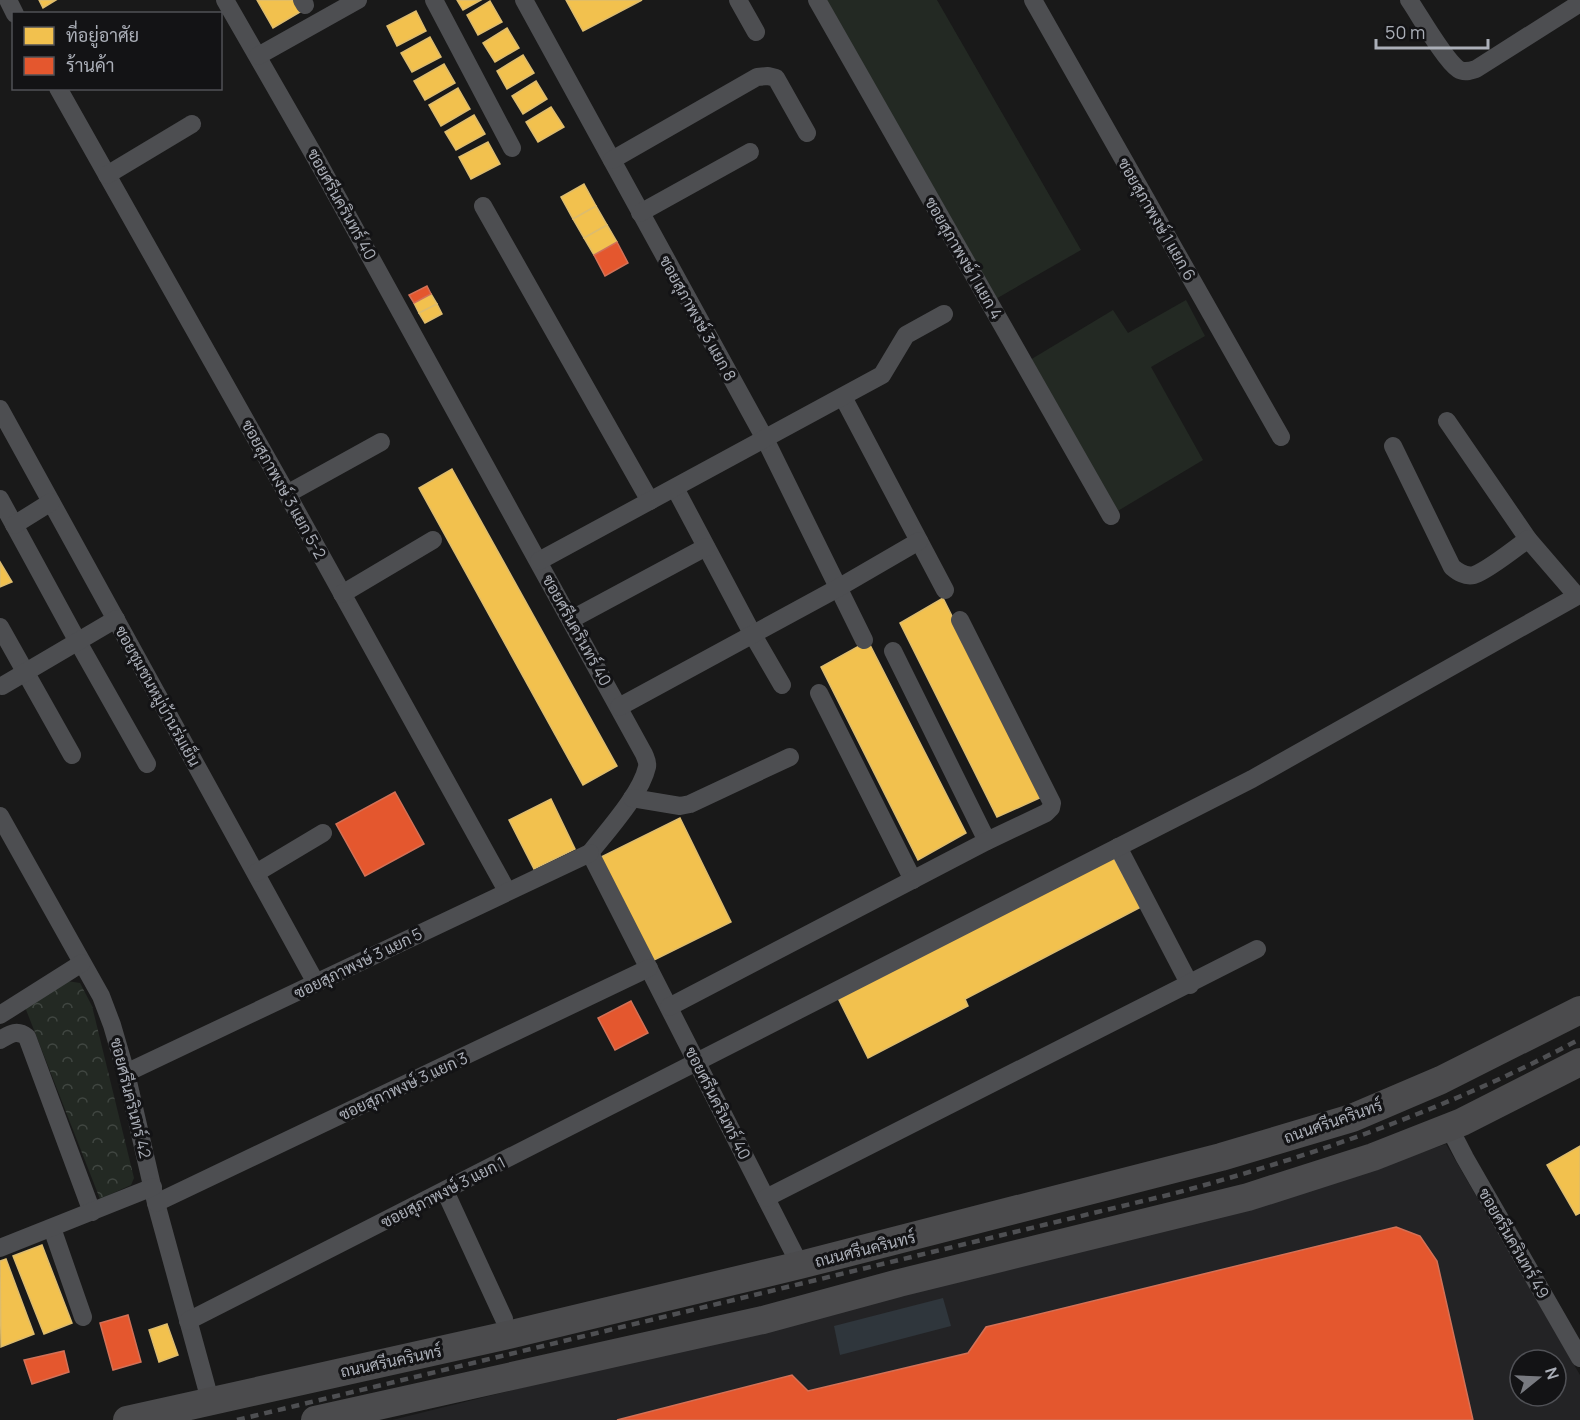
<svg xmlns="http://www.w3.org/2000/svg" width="1580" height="1420" font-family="Manrope,Sarabun,sans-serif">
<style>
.built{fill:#232325;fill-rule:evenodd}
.grass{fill:#232923}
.park{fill:url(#park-crowns)}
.water{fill:#2f363c}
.homes{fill:#f2c14e;stroke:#ddbc6e;stroke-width:1.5}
.shops{fill:#e4572e;stroke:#d37157;stroke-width:1.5}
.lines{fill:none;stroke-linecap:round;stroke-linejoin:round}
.street{stroke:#4d4e51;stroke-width:18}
.primary{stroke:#4b4b4d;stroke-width:28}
.rail{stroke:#4e4f52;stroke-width:4.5;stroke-dasharray:8 6;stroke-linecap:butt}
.labels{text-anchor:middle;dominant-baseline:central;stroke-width:6;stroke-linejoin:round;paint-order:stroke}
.street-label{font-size:16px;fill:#abafb8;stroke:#131315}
</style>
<defs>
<pattern id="park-crowns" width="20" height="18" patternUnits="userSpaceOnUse" patternTransform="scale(1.5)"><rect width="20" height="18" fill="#232923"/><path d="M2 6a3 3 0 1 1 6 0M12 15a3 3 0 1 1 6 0" fill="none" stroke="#404641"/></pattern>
</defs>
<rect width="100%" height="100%" fill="#191919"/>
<path class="built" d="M1446,1144L1580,1375V1420H392L1182,1224L1358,1174ZM1520,1360H1556V1396H1520Z"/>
<g class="grass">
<path d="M824,0H937L1081,250L994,300Z"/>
<path d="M1186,300L1205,336L1151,367L1203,460L1116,512L1030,360L1113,310L1128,333Z"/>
</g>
<path class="park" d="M67,981L80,983L92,1006L134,1178L131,1185L100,1199L25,1007Z"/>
<path class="water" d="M943,1298L951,1326L840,1355L834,1326Z"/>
<g class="homes">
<path d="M39,0H56L43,8Z"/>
<path d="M257,0H293L300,12L273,28Z"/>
<path d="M457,0H481L463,10Z"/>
<path d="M566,0H642L583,31Z"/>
<path d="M490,1L502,22L478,35L467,15Z"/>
<path d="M416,11L426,31L397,46L387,26Z"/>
<path d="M507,28L519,48L495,62L483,43Z"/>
<path d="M430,37L441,57L412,72L401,53Z"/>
<path d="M523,55L534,73L507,89L497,71Z"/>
<path d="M444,64L455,83L425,100L414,81Z"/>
<path d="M536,81L547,99L523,114L512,96Z"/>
<path d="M458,88L470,109L441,126L429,105Z"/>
<path d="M551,107L564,127L538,142L526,122Z"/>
<path d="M474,115L485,134L456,150L445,132Z"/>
<path d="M488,142L500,164L471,179L459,157Z"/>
<path d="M584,184L596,206L573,219L561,197Z"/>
<path d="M596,206L607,225L584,238L573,219Z"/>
<path d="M607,225L617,242L594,255L584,238Z"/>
<path d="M431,294L437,304L419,313L414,303Z"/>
<path d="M437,304L442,314L425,323L419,313Z"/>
<path d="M452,469L617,766L583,785L419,488Z"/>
<path d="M0,562L12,582L0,587Z"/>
<path d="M943,598L1042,797L997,817L900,623Z"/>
<path d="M868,641L966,833L918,860L821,667Z"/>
<path d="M551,799L575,849L534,869L509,820Z"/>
<path d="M680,818L731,922L650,962L599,858Z"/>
<path d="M1113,857L1141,907L965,999L968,1006L868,1058L838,998Z"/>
<path d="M1580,1146V1213L1576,1215L1547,1165Z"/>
<path d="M42,1245L72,1323L44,1334L13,1256Z"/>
<path d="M6,1259L34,1334L1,1347L0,1261Z"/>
<path d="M167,1324L178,1355L159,1362L149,1330Z"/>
</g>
<g class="shops">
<path d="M617,242L628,263L605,276L594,255Z"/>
<path d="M427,286L431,294L414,303L409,295Z"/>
<path d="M395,792L424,844L365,876L336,824Z"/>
<path d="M631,1001L648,1033L615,1050L598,1018Z"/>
<path d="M1396,1227L1420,1236L1437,1261L1473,1420H617L792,1375L808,1391L968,1353L986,1327Z"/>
<path d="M128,1315L141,1362L113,1370L100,1323Z"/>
<path d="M64,1351L69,1372L32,1384L24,1360Z"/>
</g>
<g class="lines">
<g class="street">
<path d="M8,0L15,14"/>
<path d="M225,0L318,162L644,754C646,759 648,762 647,767C641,794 607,831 590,853L800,1265"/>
<path d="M302,0L305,5"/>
<path d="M434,0L512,148"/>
<path d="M524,0L765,439L864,640"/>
<path d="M738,0L756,32"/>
<path d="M817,0L1111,516"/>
<path d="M1033,0L1281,437"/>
<path d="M1409,0C1420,16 1444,59 1458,69C1464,73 1470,71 1476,69L1580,3"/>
<path d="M258,56L358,0"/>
<path d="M58,88L287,494L507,891"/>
<path d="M612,160L757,77L768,76L776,78L807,133"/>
<path d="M107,175L192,124"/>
<path d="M483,206L650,501"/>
<path d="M640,213L750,152"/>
<path d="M843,397L945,590"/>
<path d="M0,409L316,983"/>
<path d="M1447,421L1528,539"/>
<path d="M675,488L753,635L782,685"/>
<path d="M287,494L381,442"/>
<path d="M0,499L78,642L147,764"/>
<path d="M14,525L51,502"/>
<path d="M539,561L882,375L906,335L944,314"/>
<path d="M342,594L433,540"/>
<path d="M572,619L706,547"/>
<path d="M0,627L72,755"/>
<path d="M893,651L987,841"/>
<path d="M2,686L116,619"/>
<path d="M819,693L913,880"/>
<path d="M619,707L838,588L919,541"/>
<path d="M632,798L680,806L690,804L790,757"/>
<path d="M0,816L101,996L112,1025L126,1073L156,1203L210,1400"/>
<path d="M1118,847L1190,985"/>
<path d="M256,873L323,833"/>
<path d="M669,1007L987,841L1046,813L1051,808L1052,803L960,620"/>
<path d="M0,1015L82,963"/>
<path d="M0,1040C10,1034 17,1029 27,1037L92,1212"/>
<path d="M126,1073L590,853"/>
<path d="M1449,1127L1465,1158L1580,1358"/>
<path d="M445,1191L504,1319"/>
<path d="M766,1198L1257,949"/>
<path d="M156,1203L649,968"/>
<path d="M52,1228L83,1317"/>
<path d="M0,1248L153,1187"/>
<path d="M188,1321L1252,779L1577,596L1528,539C1516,548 1487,571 1474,575C1465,577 1458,572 1452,567L1393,446"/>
</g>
<g class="primary">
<path d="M127,1420L508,1335L800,1265L1221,1157L1352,1118L1441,1080L1580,1010"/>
<path d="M315,1420L763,1320L899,1283L1248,1197L1373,1157L1462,1122L1580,1062"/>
</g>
<path class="rail" d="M237,1420L1172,1194C1313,1156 1451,1108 1580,1039"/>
</g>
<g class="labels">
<g class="street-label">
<text transform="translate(342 204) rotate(61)">ซอยศรีนครินทร์ 40</text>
<text transform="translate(1157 219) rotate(60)">ซอยสุภาพงษ์ 1 แยก 6</text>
<text transform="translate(964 258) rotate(60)">ซอยสุภาพงษ์ 1 แยก 4</text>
<text transform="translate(698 318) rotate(61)">ซอยสุภาพงษ์ 3 แยก 8</text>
<text transform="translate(284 489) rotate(61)">ซอยสุภาพงษ์ 3 แยก 5-2</text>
<text transform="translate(577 630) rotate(61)">ซอยศรีนครินทร์ 40</text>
<text transform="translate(158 696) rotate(61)">ซอยชุมชนหมู่บ้านร่มเย็น</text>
<text transform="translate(358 963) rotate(-26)">ซอยสุภาพงษ์ 3 แยก 5</text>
<text transform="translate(403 1086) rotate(-25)">ซอยสุภาพงษ์ 3 แยก 3</text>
<text transform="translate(131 1098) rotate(76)">ซอยศรีนครินทร์ 42</text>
<text transform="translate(718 1103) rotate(63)">ซอยศรีนครินทร์ 40</text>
<text transform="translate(1333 1121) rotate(-19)">ถนนศรีนครินทร์</text>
<text transform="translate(443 1192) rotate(-27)">ซอยสุภาพงษ์ 3 แยก 1</text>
<text transform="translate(1514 1243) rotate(60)">ซอยศรีนครินทร์ 49</text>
<text transform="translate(865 1249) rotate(-14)">ถนนศรีนครินทร์</text>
<text transform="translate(391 1361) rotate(-12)">ถนนศรีนครินทร์</text>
</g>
</g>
<rect x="12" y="12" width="210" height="78" fill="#131315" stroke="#505156" stroke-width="1.5"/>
<rect x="24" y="27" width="30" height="18" fill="#f2c14e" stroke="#505156" stroke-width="1.5"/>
<text x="66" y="42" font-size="18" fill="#abafb8">ที่อยู่อาศัย</text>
<rect x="24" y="57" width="30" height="18" fill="#e4572e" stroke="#505156" stroke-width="1.5"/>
<text x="66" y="72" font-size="18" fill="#abafb8">ร้านค้า</text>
<g transform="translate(1538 1378) rotate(72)"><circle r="28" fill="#131315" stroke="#505156" stroke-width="1.5"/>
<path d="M0-4.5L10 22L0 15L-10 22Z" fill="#787a80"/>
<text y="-9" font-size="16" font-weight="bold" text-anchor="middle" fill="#abafb8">N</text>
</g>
<path d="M1376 39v9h112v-9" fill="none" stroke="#abafb8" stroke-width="3"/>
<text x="1385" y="39" font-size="18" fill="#abafb8" stroke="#131315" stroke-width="4.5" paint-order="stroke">50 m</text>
</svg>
